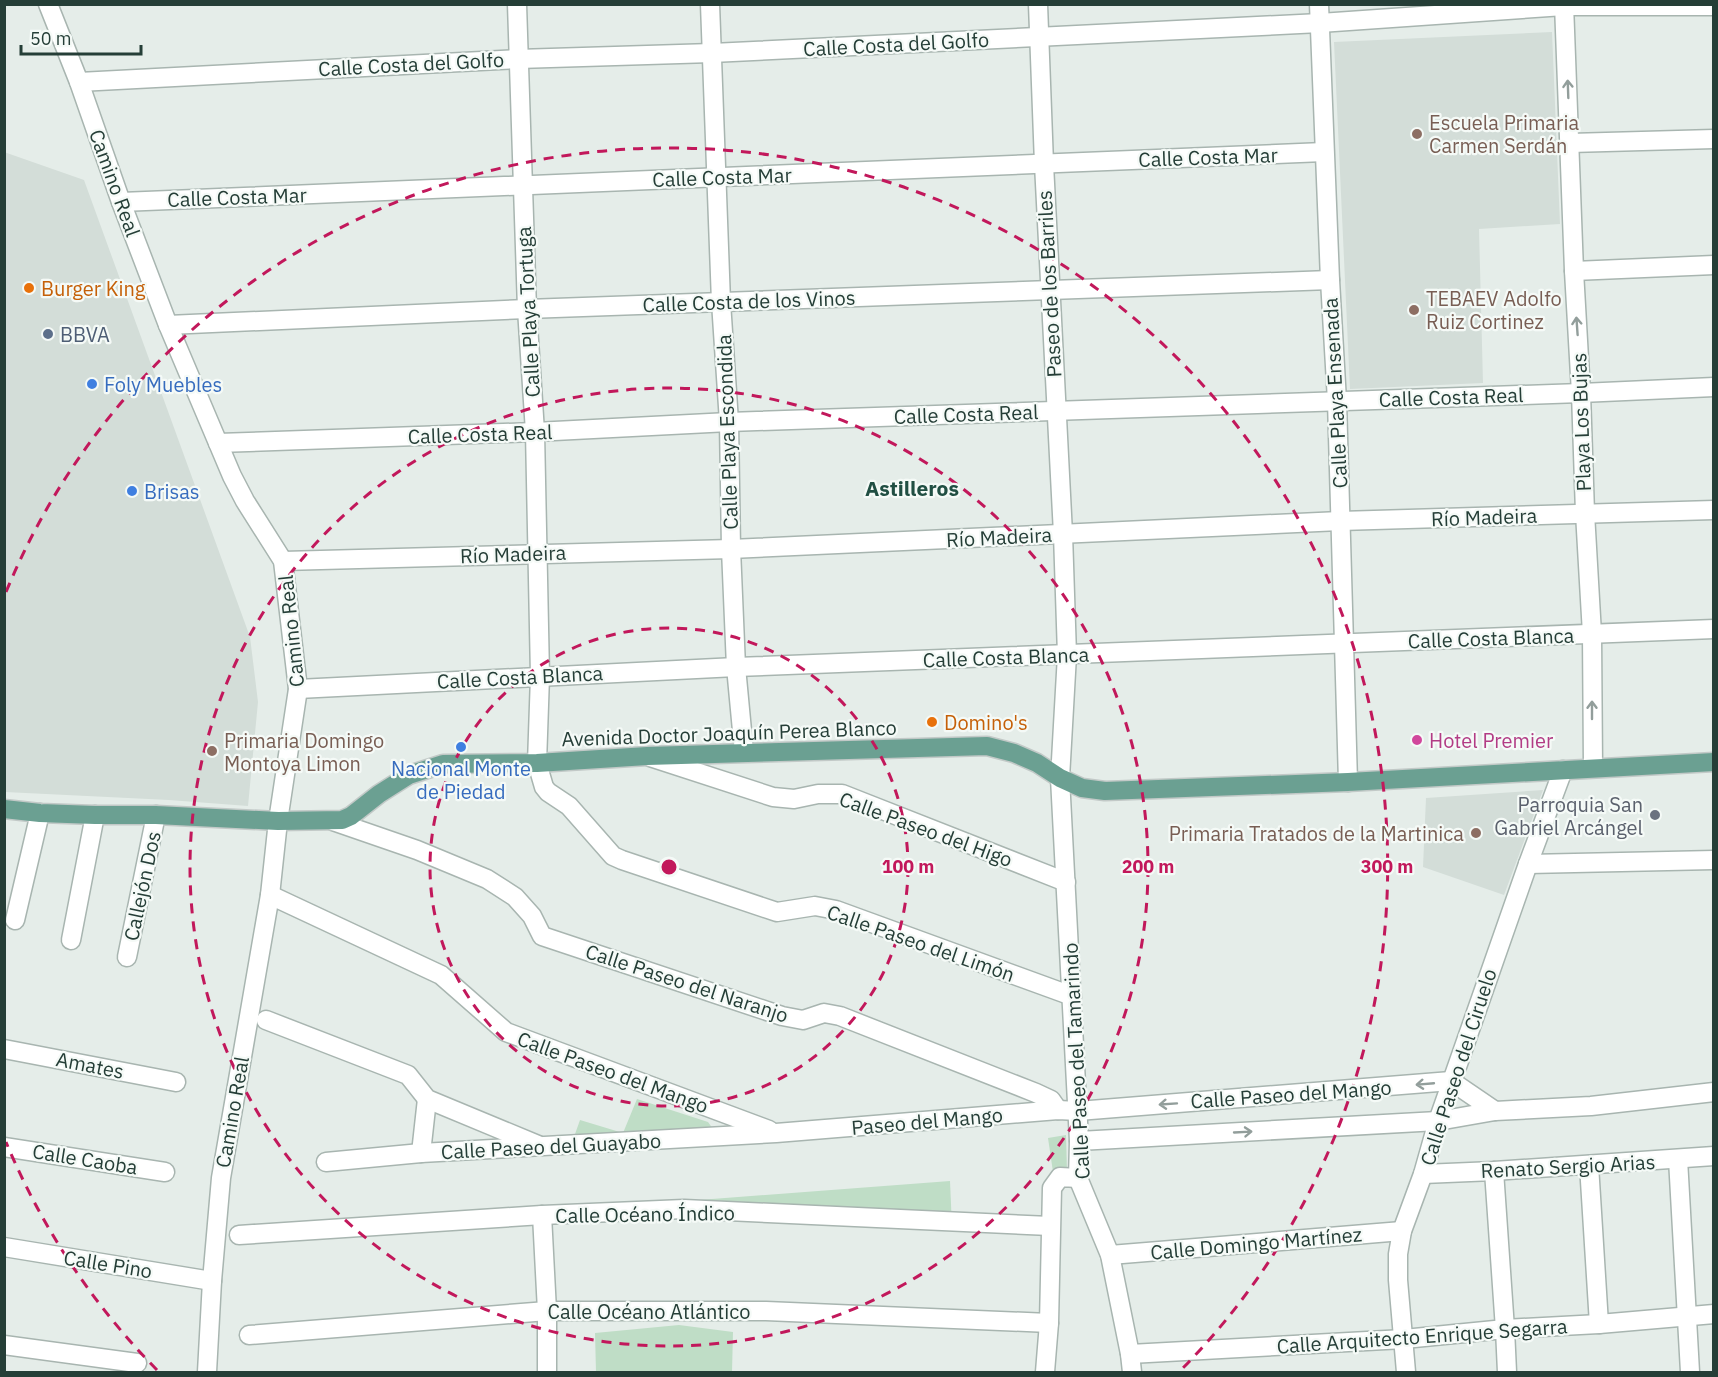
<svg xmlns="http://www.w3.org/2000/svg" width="1718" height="1377" font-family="'IBM Plex Sans',sans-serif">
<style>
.built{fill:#d3ddd8}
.green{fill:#bfddc6}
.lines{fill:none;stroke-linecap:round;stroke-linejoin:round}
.minor-casing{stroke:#a8b5b0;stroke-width:21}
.major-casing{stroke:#c2c9c7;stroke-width:21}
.minor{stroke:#fff;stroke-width:18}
.major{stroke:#6ba092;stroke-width:18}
.oneway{stroke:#929e9b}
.ring{fill:none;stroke:#c2185b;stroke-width:3;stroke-dasharray:10 8}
.education-dot{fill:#8d6e63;stroke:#f5faf7;stroke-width:2}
.food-dot{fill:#e8710a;stroke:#f5faf7;stroke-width:2}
.service-dot{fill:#5c6f8a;stroke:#f5faf7;stroke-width:2}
.shop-dot{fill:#3f7fe0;stroke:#f5faf7;stroke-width:2}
.hotel-dot{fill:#d1479c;stroke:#f5faf7;stroke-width:2}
.worship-dot{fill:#6b7280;stroke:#f5faf7;stroke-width:2}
.labels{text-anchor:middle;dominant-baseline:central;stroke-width:4.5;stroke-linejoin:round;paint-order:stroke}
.street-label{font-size:20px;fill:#253e37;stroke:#f5faf7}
.education-label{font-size:20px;fill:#785e54;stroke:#f5faf7;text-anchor:start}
.food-label{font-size:20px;fill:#c56008;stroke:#f5faf7;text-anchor:start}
.service-label{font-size:20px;fill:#4e5e75;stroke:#f5faf7;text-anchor:start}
.shop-label{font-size:20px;fill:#366cbe;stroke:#f5faf7;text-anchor:start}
.hotel-label{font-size:20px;fill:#b23c85;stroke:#f5faf7;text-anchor:start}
.worship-label{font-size:20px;fill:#5b616d;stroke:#f5faf7;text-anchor:end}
.neighbourhood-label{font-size:21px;font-weight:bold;fill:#214f43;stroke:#f5faf7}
.centre{fill:#c2185b;stroke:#f5faf7;stroke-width:3}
.ring-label{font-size:18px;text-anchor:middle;font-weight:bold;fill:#c2185b;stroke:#f5faf7;stroke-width:4.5;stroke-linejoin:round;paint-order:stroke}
</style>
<rect width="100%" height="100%" fill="#e5ede9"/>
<g class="built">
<path d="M1552,32L1560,224L1479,229L1483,383L1350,389L1334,42Z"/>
<path d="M4,152L84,180L250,637L258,702L248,806L169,800L5,792Z"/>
<path d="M1543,790L1504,895L1423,867L1426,798Z"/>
</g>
<g class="green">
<path d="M637,1099L708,1122L713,1129L569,1151L580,1120L623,1133Z"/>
<path d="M1066,1135L1067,1171L1053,1172L1048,1138Z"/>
<path d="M950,1181L952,1227L686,1201Z"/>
<path d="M679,1325L733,1332L732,1372H596L595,1333Z"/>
</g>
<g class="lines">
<g class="minor-casing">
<g id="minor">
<path d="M48,4L79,82L121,202L168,325L232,476L245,501L283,561L298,689L278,821L270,895L221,1178L212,1281L207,1372"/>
<path d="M517,4L527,309L535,432L540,676L537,763L544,787L548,792L569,806L613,856L622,860L777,912L815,906L836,910L1072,996"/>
<path d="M710,4L721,302L729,422L731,549L736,667L744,752"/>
<path d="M1038,4L1044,164L1063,534L1067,655L1060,778L1079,1141L1078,1178L1110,1255L1130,1354L1132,1372"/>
<path d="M1319,4L1330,280L1337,401L1348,782"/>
<path d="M1564,4L1574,271L1581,393L1585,513L1592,634L1593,768"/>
<path d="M79,82L518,59L712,53L1320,23L1564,6H1714"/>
<path d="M1570,143L1714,139"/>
<path d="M121,202L1324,152"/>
<path d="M1574,271L1714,265"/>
<path d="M168,325L527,309L1330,280"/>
<path d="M218,443L535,432L729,422L1581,393L1714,387"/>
<path d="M283,561L731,549L1340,521L1714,510"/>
<path d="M298,689L736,667L1714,629"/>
<path d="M650,757L773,797L794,799L818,794H842L1066,882"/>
<path d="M333,821L417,850L487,879L515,897L532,916L542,936L782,1016L803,1020L824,1013L840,1016L1036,1093L1051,1100L1058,1110"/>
<path d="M1528,864L1714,860"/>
<path d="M270,895L441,975L506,1032L769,1130"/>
<path d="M15,920L40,813"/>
<path d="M71,940L95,815"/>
<path d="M127,957L156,815"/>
<path d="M266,1020L408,1075L427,1099L538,1145"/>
<path d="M4,1049L176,1082"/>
<path d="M1079,1141L1438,1121L1495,1111L1591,1106L1714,1092"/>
<path d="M4,1147L165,1172"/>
<path d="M421,1153L427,1099"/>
<path d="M1678,1159L1690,1372"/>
<path d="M326,1162L421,1153L776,1133L1058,1110L1078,1111L1451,1081L1495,1111"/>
<path d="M1589,1165L1599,1324"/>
<path d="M1494,1171L1505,1329L1507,1372"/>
<path d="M1423,1174L1494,1171L1714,1156"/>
<path d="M542,1215L547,1311V1372"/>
<path d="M239,1235L542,1215L684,1209L1050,1226"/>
<path d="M4,1247L212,1281"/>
<path d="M1110,1255L1402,1231"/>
<path d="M249,1335L547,1311H766L1049,1323"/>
<path d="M4,1345L137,1363"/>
<path d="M1130,1354L1404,1339L1505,1329L1599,1324L1714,1314"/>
<path d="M1045,1372L1049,1323L1052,1188L1060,1177L1078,1178"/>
<path d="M1406,1372L1398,1280V1254L1402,1231L1423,1174L1438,1121L1528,864L1563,770"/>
</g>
</g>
<g class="major-casing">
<path id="major" d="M4,809L40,813L95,815H156L278,821L342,820L351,816L379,794L409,775L443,764L537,763L647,756L987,746L1014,753L1037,763L1060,778L1082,788L1105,791L1348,782L1714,762"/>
</g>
<use href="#minor" class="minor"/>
<use href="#major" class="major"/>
</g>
<defs><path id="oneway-shaft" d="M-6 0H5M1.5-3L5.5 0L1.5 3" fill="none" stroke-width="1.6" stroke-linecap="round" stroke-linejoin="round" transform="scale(1.5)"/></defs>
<g class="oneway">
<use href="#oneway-shaft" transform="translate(1568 89) rotate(-92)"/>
<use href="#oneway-shaft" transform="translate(1577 326) rotate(-94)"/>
<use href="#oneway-shaft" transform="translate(1592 710) rotate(-90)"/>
<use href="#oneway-shaft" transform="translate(1425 1084) rotate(175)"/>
<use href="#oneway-shaft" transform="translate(1168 1104) rotate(176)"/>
<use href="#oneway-shaft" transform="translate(1243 1132) rotate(-3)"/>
</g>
<g class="ring">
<circle cx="669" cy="867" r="239"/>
<circle cx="669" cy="867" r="479"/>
<path d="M157 1370A718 718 0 0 1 6 1142M6 592A718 718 0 1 1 1181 1370"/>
</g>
<g class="education-dot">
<circle cx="1417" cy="134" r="6"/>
<circle cx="1414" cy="310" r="6"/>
<circle cx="212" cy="751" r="6"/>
<circle cx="1476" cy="833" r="6"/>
</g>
<g class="food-dot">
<circle cx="29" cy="288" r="6"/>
<circle cx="932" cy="722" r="6"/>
</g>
<circle class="service-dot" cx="48" cy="334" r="6"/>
<g class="shop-dot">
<circle cx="92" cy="384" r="6"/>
<circle cx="132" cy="491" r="6"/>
<circle cx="461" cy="747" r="6"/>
</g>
<circle class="hotel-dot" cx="1417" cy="740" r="6"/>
<circle class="worship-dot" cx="1655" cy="815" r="6"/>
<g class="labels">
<g class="street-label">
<text transform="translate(896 44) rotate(-3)">Calle Costa del Golfo</text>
<text transform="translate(411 64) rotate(-3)">Calle Costa del Golfo</text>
<text transform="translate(1208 157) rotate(-2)">Calle Costa Mar</text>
<text transform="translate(722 177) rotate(-2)">Calle Costa Mar</text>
<text transform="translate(115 183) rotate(70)">Camino Real</text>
<text transform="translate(237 197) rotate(-2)">Calle Costa Mar</text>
<text transform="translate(1049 284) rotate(-93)">Paseo de los Barriles</text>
<text transform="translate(749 301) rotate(-2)">Calle Costa de los Vinos</text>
<text transform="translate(528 312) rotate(-93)">Calle Playa Tortuga</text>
<text transform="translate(1335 393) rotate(-93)">Calle Playa Ensenada</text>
<text transform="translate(1451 397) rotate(-2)">Calle Costa Real</text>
<text transform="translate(966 414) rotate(-2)">Calle Costa Real</text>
<text transform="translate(1581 422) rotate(-92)">Playa Los Bujas</text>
<text transform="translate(727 432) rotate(-92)">Calle Playa Escondida</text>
<text transform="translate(480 434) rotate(-2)">Calle Costa Real</text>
<text transform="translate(1484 517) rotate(-2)">Río Madeira</text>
<text transform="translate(999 537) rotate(-3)">Río Madeira</text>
<text transform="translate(513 554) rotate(-2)">Río Madeira</text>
<text transform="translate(291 631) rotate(-96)">Camino Real</text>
<text transform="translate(1491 638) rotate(-2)">Calle Costa Blanca</text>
<text transform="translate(1006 657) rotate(-2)">Calle Costa Blanca</text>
<text transform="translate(520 677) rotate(-3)">Calle Costa Blanca</text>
<text transform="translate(729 733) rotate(-2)">Avenida Doctor Joaquín Perea Blanco</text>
<text transform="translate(926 829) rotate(20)">Calle Paseo del Higo</text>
<text transform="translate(142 886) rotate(-78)">Callejón Dos</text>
<text transform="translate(921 943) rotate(19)">Calle Paseo del Limón</text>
<text transform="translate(687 983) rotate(18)">Calle Paseo del Naranjo</text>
<text transform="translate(1076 1061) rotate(-93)">Calle Paseo del Tamarindo</text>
<text transform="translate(90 1065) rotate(11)">Amates</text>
<text transform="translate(1458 1067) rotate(-72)">Calle Paseo del Ciruelo</text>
<text transform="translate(613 1072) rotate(20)">Calle Paseo del Mango</text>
<text transform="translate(1291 1094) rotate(-4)">Calle Paseo del Mango</text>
<text transform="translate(232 1112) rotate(-80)">Camino Real</text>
<text transform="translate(927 1121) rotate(-5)">Paseo del Mango</text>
<text transform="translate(551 1146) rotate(-3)">Calle Paseo del Guayabo</text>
<text transform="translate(85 1159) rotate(9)">Calle Caoba</text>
<text transform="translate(1568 1166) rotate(-3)">Renato Sergio Arias</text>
<text transform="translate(645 1214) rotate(-1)">Calle Océano Índico</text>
<text transform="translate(1256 1243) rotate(-5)">Calle Domingo Martínez</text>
<text transform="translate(108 1264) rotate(9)">Calle Pino</text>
<text x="649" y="1311">Calle Océano Atlántico</text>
<text transform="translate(1422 1336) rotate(-4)">Calle Arquitecto Enrique Segarra</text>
</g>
<g class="education-label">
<text x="1429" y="122">Escuela Primaria<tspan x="1429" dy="23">Carmen Serdán</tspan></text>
<text x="1426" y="298">TEBAEV Adolfo<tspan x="1426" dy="23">Ruiz Cortinez</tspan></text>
<text x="224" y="740">Primaria Domingo<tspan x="224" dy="23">Montoya Limon</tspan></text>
<text x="1464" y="833" text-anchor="end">Primaria Tratados de la Martinica</text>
</g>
<g class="food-label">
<text x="41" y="288">Burger King</text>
<text x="944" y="722">Domino's</text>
</g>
<g class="service-label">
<text x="60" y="334">BBVA</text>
</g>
<g class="shop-label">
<text x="104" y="384">Foly Muebles</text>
<text x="144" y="491">Brisas</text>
<text x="461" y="768" text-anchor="middle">Nacional Monte<tspan x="461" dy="23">de Piedad</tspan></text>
</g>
<g class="hotel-label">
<text x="1429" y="740">Hotel Premier</text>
</g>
<g class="worship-label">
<text x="1643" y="804">Parroquia San<tspan x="1643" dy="23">Gabriel Arcángel</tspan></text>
</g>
<g class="neighbourhood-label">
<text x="912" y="488">Astilleros</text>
</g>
</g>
<circle cx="669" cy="867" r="9" class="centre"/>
<g class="ring-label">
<text x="908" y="873">100 m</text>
<text x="1148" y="873">200 m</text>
<text x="1387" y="873">300 m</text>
</g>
<rect width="1718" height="1377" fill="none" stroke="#253e37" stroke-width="12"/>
<path d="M21 45v9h120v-9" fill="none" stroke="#253e37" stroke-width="3"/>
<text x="30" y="45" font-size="18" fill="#253e37" stroke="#f5faf7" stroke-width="4.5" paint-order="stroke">50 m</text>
</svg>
